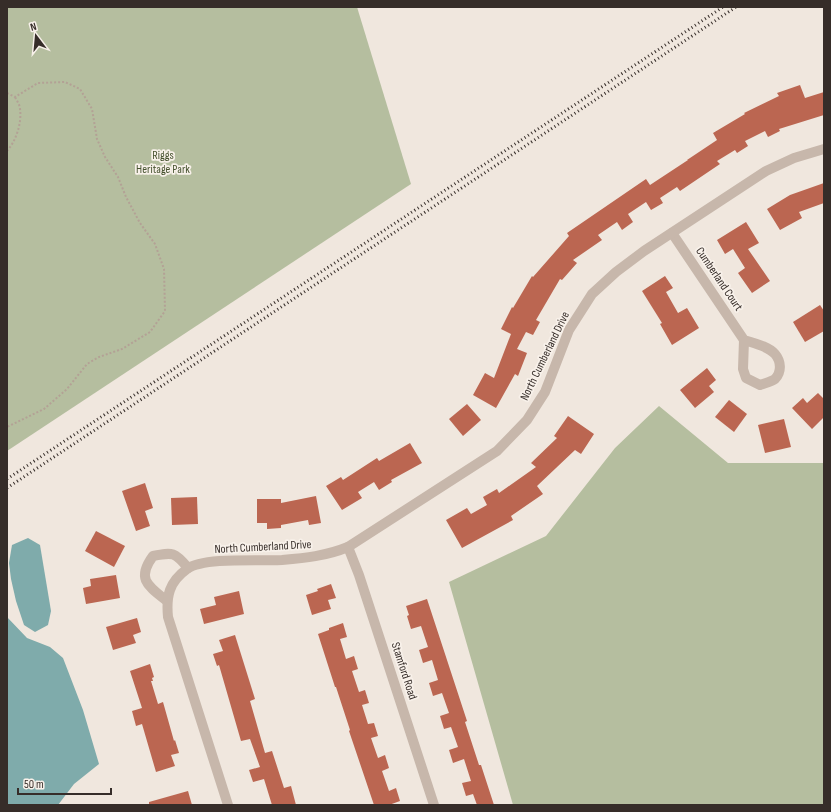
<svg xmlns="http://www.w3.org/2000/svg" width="831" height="812" font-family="'Sofia Sans Condensed',sans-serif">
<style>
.green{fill:#b5be9f}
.water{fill:#7fabab}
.building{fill:#bb6651}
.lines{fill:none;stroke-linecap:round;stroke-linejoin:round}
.path{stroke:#b3a195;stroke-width:2;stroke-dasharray:2 2;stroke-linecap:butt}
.street{stroke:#c7b7ab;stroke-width:10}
.rail{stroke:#362d29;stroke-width:3;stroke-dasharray:1 3;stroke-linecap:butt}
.labels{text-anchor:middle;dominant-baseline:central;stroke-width:3.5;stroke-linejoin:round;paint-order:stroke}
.park-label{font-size:12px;fill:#46522f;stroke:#f8f1ea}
.street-label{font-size:12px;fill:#362d29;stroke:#f8f1ea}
</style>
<rect width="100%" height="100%" fill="#f0e7de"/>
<g class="green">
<path d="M7,7H357L411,184L7,451Z"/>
<path d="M659,406L728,463H824V805H513L449,582L546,536L615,448Z"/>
</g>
<g class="water">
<path d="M28,538L40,545L51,611L48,625L35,632L24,625L16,601L11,579L9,563L12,545Z"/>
<path d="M7,617L27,638L50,647L63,658L83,710L99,764L74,784L58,805H7Z"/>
</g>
<g class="building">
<path d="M800,85L805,98L824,92V115L779,129L780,131L768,137L765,131L745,141L748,146L737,153L735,150L717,161L720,164L680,191L677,187L660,198L663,203L651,210L646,202L628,214L633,222L622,230L617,222L598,235L602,240L573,260L577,263L562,280L560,279L536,320L540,322L533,335L526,332L517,349L527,353L518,376L515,374L496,408L473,395L485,373L494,378L511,334L501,329L512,307L513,308L532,276L533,277L569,236L567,233L646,179L650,185L688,160H687L717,140L713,133L745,114L744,113L779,96L777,93Z"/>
<path d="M824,183V203L799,212L802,218L780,230L767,209L790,195Z"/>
<path d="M746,222L759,243L748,249L770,281L752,293L738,273L745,268L733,249L725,254L717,240Z"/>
<path d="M665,276L673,288L666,292L678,313L687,308L699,328L672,345L660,324L662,323L642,291Z"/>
<path d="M820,305L824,311V331L805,342L793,322Z"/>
<path d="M707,368L716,380L709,386L714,392L695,408L680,390Z"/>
<path d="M818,393L824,399V417L812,429L792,408L803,398L807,403Z"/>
<path d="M729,400L747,414L734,432L715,417Z"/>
<path d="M467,404L481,420L463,436L449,419Z"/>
<path d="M568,416L594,434L581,454L575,450L537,486L543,494L511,516L513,520L462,548L446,520L467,508L471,514L487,505L483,497L497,489L499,493L536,467L531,463L557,438L554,436Z"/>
<path d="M784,419L791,447L765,453L758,425Z"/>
<path d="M410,443L422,463L391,480L392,482L379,490L374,482L358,492L362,498L342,510L326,486L341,477L343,480L377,458L379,461Z"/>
<path d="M145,483L153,508L145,511L150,526L136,531L122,491Z"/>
<path d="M316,496L321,523L309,525L308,520L281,525V528L267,529V523H257V499H281V503Z"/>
<path d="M197,497L198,524L172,525L171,498Z"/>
<path d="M96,531L125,546L114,567L85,551Z"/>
<path d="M116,575L120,598L86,604L83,588L91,586L90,579Z"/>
<path d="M331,584L336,598L328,600L331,609L312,615L306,595L318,591L317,589Z"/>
<path d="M239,591L244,614L204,624L200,609L216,605L214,597Z"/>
<path d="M427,599L467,721L465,722L479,765H481L494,805H477L473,794L466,796L462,783L471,781L464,759L453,763L449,750L458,747L451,727L444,729L440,716L449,713L442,693L433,696L429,683L438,680L432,660L423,663L419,650L428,647L421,626L411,629L407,616L409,615L406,606Z"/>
<path d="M137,618L141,632L133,635L136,643L113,650L106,627Z"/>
<path d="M343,623L347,637L340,639L346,659L354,656L358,669L352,671L359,692L365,690L369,703L362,705L368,724L374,723L378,736L371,738L378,758L385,755L389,768L382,771L389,791L396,788L400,801L389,805H374L349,731L350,730L336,687H335L318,634L329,630V628Z"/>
<path d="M235,635L255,699L250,701L265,753L272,751L284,788L291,786L296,805H272L264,779L253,782L249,770L260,767L250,739L241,741L219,665L217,666L213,654L223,651L219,640Z"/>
<path d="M150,664L154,677L152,678L153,681H151L158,704L163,702L174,741L175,740L179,753L171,755L175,766L156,772L142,724L136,726L132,711L142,708L130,671Z"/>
<path d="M188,791L192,805H149V802Z"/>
</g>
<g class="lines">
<g class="path">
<path d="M7,93L15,97L38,83L65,82L80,89L92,109L97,139L105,157L118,177L126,197L140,223L155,244L164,269L165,311L150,332L122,349L99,357L87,364L67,389L44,409L7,427"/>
<path d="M7,151C16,141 22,123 20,109C20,105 17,101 15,97"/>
</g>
<g class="street">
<path d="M672,233L744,340C753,343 768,346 775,354C781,361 782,372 775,379C771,382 765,383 760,385L746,378L743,369L744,340"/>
<path d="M348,547L359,575L434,805"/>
<path d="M167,601C148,586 136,579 153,556C173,552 175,552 188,568"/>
<path d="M228,805L168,617C166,596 169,582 187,569C203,557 261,561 282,560C305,558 326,556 348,547L497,451L527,420L545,392L569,330L592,294L616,272L644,251L766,171L794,158L824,149"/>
</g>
<g class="rail">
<path d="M7,479L723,7"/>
<path d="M7,488L736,7"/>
</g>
</g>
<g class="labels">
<g class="park-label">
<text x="163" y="155">Riggs<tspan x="163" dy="14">Heritage Park</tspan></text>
</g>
<g class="street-label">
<text transform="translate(719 279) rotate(56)">Cumberland Court</text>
<text transform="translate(545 356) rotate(-64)">North Cumberland Drive</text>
<text transform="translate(263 547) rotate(-3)">North Cumberland Drive</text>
<text transform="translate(404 671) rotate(72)">Stamford Road</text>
</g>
</g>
<rect width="831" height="812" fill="none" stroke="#362d29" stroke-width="16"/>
<g transform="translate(36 36) rotate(344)" stroke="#f8f1ea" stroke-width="3" paint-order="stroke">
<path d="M0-3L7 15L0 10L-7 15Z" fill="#362d29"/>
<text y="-6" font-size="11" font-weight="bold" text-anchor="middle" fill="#362d29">N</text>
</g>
<path d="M18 788v6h93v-6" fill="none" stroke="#362d29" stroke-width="2"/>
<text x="24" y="788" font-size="12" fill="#362d29" stroke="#f8f1ea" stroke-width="3" paint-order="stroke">50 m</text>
</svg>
